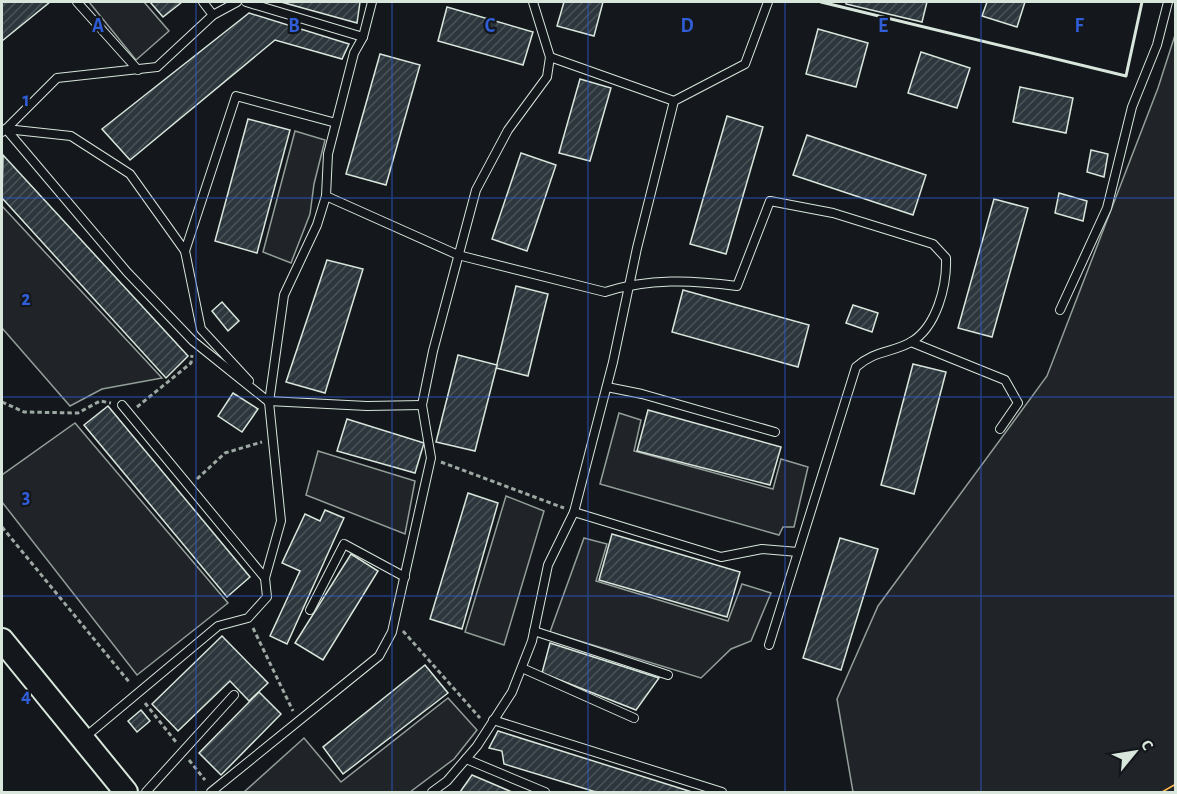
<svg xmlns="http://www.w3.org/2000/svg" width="1177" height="794" font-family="'Alegreya Sans',sans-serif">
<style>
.green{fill:#202428;stroke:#939e99;stroke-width:1.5}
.building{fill:url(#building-hatch);stroke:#d8e6dc;stroke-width:1.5}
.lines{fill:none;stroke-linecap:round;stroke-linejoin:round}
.service-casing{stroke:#d8e6dc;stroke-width:10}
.secondary-casing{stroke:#d8e6dc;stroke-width:26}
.path{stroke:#9da8a2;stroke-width:3;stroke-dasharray:4.5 3;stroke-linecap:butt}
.service{stroke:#14181c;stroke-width:8}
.secondary{stroke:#14181c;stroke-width:22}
.wall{stroke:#d8e6dc;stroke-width:3}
.power{stroke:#ffb74d;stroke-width:1.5;stroke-dasharray:21 4.5 3 4.5;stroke-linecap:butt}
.grid{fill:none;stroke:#305dd8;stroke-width:1.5;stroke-opacity:0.55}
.grid-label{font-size:20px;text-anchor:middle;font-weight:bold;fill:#305dd8;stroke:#14181c;stroke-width:4.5;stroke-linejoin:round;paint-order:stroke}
</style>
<defs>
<pattern id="building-hatch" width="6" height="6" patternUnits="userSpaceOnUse" patternTransform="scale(1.5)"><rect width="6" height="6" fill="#2c363c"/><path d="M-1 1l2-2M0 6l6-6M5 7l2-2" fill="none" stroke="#4a5358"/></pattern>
</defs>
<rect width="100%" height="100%" fill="#14181c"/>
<g class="green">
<path d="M89,2H144L169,31L136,60Z"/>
<path d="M1175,35V792H853L837,699L878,606L1047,376L1158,88Z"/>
<path d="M295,131L325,140L314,184L310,214L291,263L263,252Z"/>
<path d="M2,206L162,378L102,389L70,406L2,328Z"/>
<path d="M619,413L641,420L634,451L773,489L781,459L808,467L794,527H783L779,535L600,484Z"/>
<path d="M75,423L228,603L137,675L2,502V475Z"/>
<path d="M318,451L415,481L405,534L306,495Z"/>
<path d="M506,496L544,511L504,645L465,632Z"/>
<path d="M584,538L607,544L596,581L728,621L742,584L771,593L751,641L731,649L701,678L550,632Z"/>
<path d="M448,698L477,730L454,759L410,792H244L304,738L341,782Z"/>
</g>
<g class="building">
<path d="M2,2H50L2,41Z"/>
<path d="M150,2H182L163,17Z"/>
<path d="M281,2H360L357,23Z"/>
<path d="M564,2H603L594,36L557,26Z"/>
<path d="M846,2H927L922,22L846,4Z"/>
<path d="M987,2H1025L1017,27L982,16Z"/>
<path d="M447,7L533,32L523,65L438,41Z"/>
<path d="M249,13L349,44L342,59L275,40L130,160L102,129Z"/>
<path d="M818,29L868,43L856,87L806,74Z"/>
<path d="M921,52L970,68L957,108L908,93Z"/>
<path d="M380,54L420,65L386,185L346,174Z"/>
<path d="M580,79L611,88L590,161L559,153Z"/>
<path d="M1020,87L1073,98L1066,133L1013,122Z"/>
<path d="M727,116L763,127L726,254L690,244Z"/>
<path d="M248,119L290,130L257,253L215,241Z"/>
<path d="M807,135L926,175L913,215L793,175Z"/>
<path d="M1091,150L1108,154L1104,177L1087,172Z"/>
<path d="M521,153L556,165L527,251L492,239Z"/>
<path d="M3,155L188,356L166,378L2,198Z"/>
<path d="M1059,193L1087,201L1083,221L1055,213Z"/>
<path d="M994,199L1028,208L992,337L958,328Z"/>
<path d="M327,260L363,269L325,393L286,382Z"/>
<path d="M516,286L548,294L528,376L496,368Z"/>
<path d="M683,290L809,325L798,367L672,332Z"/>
<path d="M222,302L239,321L228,331L212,311Z"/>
<path d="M853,305L878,313L872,332L846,323Z"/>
<path d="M458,355L497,365L475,451L436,442Z"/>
<path d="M913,364L946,372L914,494L881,485Z"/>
<path d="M233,393L258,409L242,432L218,416Z"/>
<path d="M108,406L250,577L227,597L84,425Z"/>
<path d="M648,410L781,447L770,485L637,451Z"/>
<path d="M347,419L424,443L415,473L337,451Z"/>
<path d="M468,493L498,503L462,629L430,619Z"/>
<path d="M325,510L344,518L287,644L270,636L300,571L282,563L305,514L320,521Z"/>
<path d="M612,534L740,572L727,617L599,580Z"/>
<path d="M840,538L878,549L841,670L803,658Z"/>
<path d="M351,554L378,571L323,660L295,643Z"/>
<path d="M222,636L268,683L249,701L230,681L178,731L152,704Z"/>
<path d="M550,643L659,678L636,710L542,673Z"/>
<path d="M425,665L448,693L343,774L323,747Z"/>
<path d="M259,692L281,714L221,775L199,753Z"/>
<path d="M141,710L150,721L137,732L128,721Z"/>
<path d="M498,731L692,792H596L504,764L502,751L489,748Z"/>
<path d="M472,775L512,792H460Z"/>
</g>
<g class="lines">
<g class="service-casing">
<g id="service">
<path d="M77,2L138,70"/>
<path d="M246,2L363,37"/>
<path d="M213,15L237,2"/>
<path d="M550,57L674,101"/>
<path d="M6,129L71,136L130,174L185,251L236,96L336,123"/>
<path d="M6,129L57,78L157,67L213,15L203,2"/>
<path d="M2,132L6,129L127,272L193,341L269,402L281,521L265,578L267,597L248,618L218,626L84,738"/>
<path d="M326,196L458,255L605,292C649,278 692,280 737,286L770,201L833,213L933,244L946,258C947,285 937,327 911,342C892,353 875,350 856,367L769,645"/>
<path d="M185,251L201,329L249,381"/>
<path d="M1060,310L1107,208L1132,107L1157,45L1168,2"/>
<path d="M911,342L1005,380L1018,403L1000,429"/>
<path d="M607,387L642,394L775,432"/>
<path d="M268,401L367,406L422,405"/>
<path d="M269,402L284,295L317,225L326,196L328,154L354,53L363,37L372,2"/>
<path d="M122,405L265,578"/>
<path d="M574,512L721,557L762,549L798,552"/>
<path d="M310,610L344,544L405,577"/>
<path d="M534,631L668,675"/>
<path d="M522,668L634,718"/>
<path d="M493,720L722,792"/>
<path d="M466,759L545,792"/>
<path d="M146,792L234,695"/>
<path d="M211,792L379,656L392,632L431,458L422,405L433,351L476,190L508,130L547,77L550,57L533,2"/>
<path d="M432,792L447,781L477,746L512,692L532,641L548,565L574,512L613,362L637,248L674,101L745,64L768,2"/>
</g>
</g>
<g class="secondary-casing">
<path id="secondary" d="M2,640L126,792"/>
</g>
<g class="path">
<path d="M2,402L24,412L78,413L100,401L111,403"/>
<path d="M137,407L191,363L192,355"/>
<path d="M441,462L564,508"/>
<path d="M197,479L225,453L262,442"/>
<path d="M2,527L130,683"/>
<path d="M253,628L293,711"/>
<path d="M403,631L480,718"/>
<path d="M145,703L176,742"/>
<path d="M189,760L205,780"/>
</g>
<use href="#service" class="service"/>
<use href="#secondary" class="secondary"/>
<path class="wall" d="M821,2L1126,76L1142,2"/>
<path class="power" d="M1162,792L1176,784"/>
</g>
<path class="grid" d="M196,2V792M392,2V792M588,2V792M785,2V792M981,2V792M2,198H1176M2,397H1176M2,596H1176"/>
<g class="grid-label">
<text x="98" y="32">A</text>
<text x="294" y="32">B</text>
<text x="490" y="32">C</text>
<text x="687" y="32">D</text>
<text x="883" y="32">E</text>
<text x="1079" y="32">F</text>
<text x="26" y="106">1</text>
<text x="26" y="305">2</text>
<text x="26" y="503">3</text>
<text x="26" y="702">4</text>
</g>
<rect width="1177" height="794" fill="none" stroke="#d8e6dc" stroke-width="6"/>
<g transform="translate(1135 752) rotate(60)" stroke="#14181c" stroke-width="4.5" paint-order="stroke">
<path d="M0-4.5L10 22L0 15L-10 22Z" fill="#d8e6dc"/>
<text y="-9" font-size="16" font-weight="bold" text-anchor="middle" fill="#d8e6dc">С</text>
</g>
</svg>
